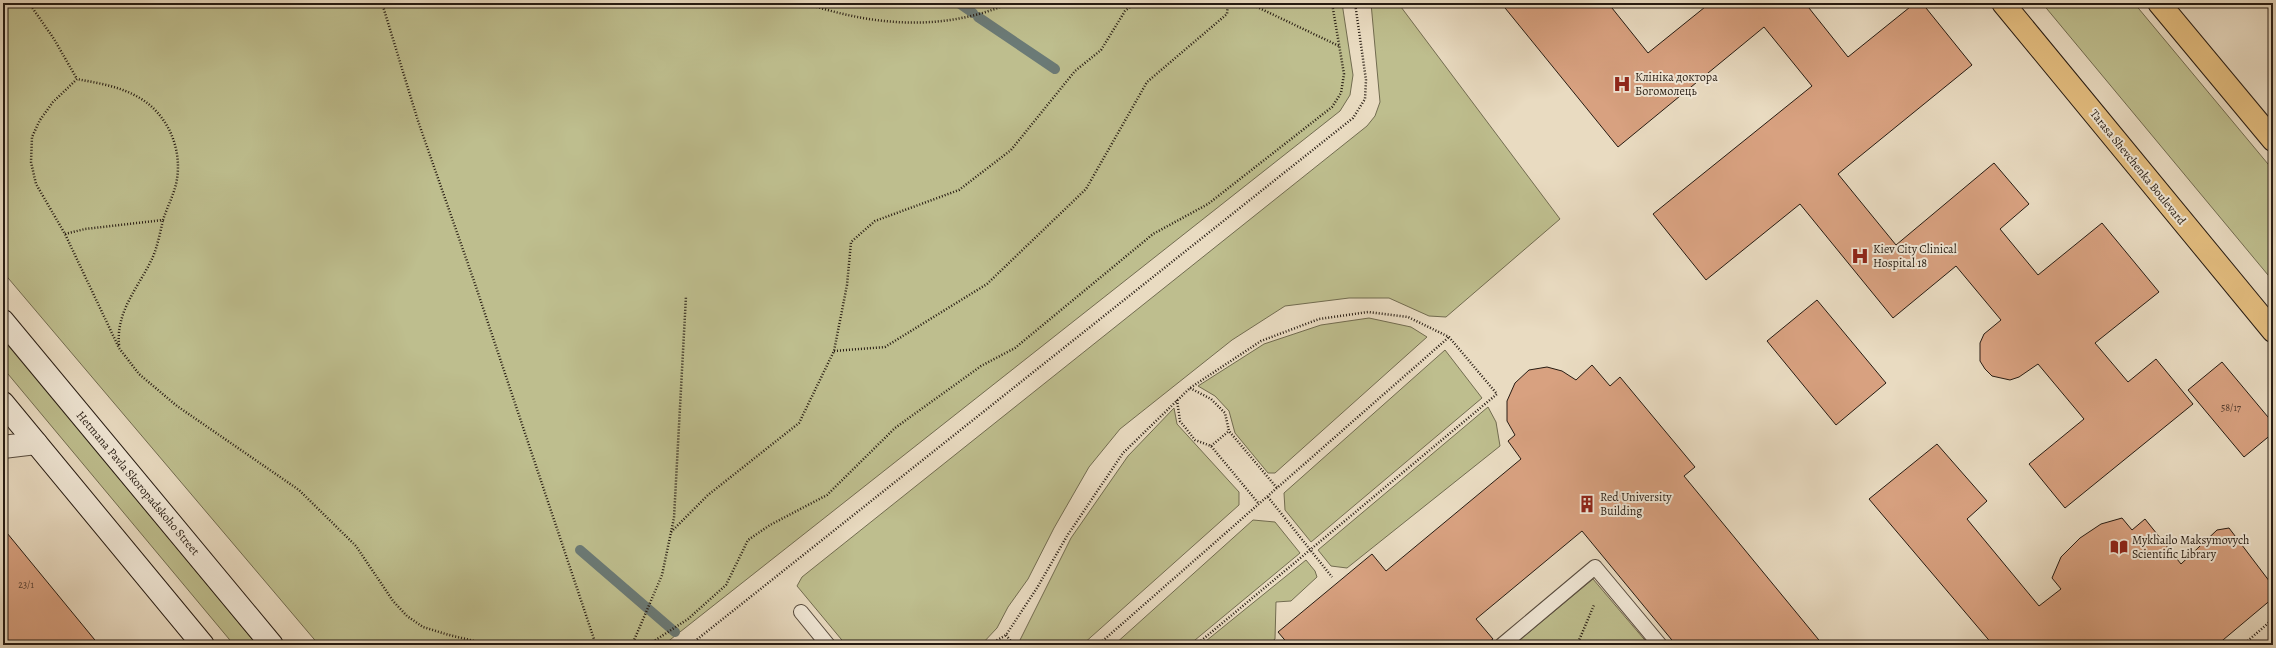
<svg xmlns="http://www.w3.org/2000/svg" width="2276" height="648" font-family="Alegreya,serif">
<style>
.green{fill:#bebe8e;stroke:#726c50}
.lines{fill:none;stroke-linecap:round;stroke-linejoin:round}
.stream{stroke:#6b7a76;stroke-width:10}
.building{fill:#d8a180;stroke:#261b12}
.service-casing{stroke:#574b3e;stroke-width:16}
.minor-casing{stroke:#574b3e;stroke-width:24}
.secondary-casing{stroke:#261b12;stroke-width:24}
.primary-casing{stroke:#261b12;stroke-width:24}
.path{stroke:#261b12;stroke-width:2.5;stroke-dasharray:1 2;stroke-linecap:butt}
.service{stroke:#f1e8d7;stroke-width:14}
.minor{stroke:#f1e8d7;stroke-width:22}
.secondary{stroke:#f1e8d7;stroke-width:22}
.primary{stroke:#e4be80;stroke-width:22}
.labels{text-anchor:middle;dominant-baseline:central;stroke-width:4;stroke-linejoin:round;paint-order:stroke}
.number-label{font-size:10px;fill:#523c2e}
.poi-label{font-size:12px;fill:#261b12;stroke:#f1e8d7;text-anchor:start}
.street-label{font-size:12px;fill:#261b12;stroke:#f1e8d7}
</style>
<rect width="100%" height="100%" fill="#e9dbc1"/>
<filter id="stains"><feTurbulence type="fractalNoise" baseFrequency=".005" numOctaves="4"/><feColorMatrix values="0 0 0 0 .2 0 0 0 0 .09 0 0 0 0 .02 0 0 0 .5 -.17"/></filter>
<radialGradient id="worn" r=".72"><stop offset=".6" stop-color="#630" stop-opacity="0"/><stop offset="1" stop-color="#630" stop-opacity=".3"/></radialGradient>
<g class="green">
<path d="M3,3H1342L1353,75L1350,95L1340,111L666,643L662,645H319L3,272Z"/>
<path d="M1371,3H1398L1560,219L1446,317L1429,316L1389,298H1349L1285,306L1232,340L1120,429L1089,467L1054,528L1028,579L1008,607L997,628L981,645H846L797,586L802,577L1367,126L1375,116L1380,102Z"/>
<path d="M2042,3H2134L2273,170V281Z"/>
<path d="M1369,318L1411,327L1427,337L1275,473H1268L1235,433L1229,411L1215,396L1198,386L1264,344L1321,325Z"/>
<path d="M3,338L257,645H234L3,368Z"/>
<path d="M1445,350L1482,398L1311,542L1285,510L1284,493Z"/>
<path d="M1488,407L1496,422L1500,446L1347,568L1331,566L1318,550Z"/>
<path d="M1174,408L1177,424L1239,492V505L1082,645H1021L1019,642L1071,538L1128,456Z"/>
<path d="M1253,520L1275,522L1300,553L1189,645H1114Z"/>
<path d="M1306,560L1315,571L1317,577L1291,601L1276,602L1275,639L1268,645H1201Z"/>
<path d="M1593,579L1649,645H1514Z"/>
</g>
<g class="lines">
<g class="stream">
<path d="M960,4L973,13"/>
<path d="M978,17L1055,69"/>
<path d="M580,550L675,632"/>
</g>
</g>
<g class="building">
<path d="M1501,3H1608L1648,53L1710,3H1805L1848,57L1915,3H1922L1972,65L1838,174L1896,245L1994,163L2029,204L2000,229L2038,275L2102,223L2159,292L2095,343L2128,382L2156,359L2193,404L2065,508L2029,464L2084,419L2038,364L2019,377L2010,380L1992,376L1985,369L1980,361V343L1984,334L2001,320L1956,266L1893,318L1800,204L1706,280L1653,214L1812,86L1764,27L1618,147Z"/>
<path d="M2266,3H2273V12Z"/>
<path d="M1817,300L1886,383L1836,425L1767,341Z"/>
<path d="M2222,362L2273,423V433L2244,457L2188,390Z"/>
<path d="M1592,365L1610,386L1620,377L1695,467L1684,476L1823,645H1676L1582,531L1476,619L1493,639L1485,645H1289L1278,632L1372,554L1386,571L1521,459L1508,441L1515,435L1507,421V401L1515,383L1529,370L1547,367L1562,371L1576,380Z"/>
<path d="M1937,444L1987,501L1967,519L2039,606L2061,589L2052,578L2061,557L2080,538L2101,524L2122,518L2132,530L2145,519L2181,564L2217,530L2229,528L2273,586V598L2217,645H1993L1869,499Z"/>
<path d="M3,533H7L99,645H11L3,635Z"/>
</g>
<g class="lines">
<g class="service-casing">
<g id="service">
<path d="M801,612L828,645"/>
<path d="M1502,645L1595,567L1660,645"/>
</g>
</g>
<g class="minor-casing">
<path id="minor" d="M3,447L36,443"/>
</g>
<g class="secondary-casing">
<g id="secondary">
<path d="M3,321L272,645"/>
<path d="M3,403L203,645"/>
</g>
</g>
<g class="primary-casing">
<g id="primary">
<path d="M2003,3L2273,331"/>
<path d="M2159,3L2273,140"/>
</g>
</g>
<g class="path">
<path d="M29,3L54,39L77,79L53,102L40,120L32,137L31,162L36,184L65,234L119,348L139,374L177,406L299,490L356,546L393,601L407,616L423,627L449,635L491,645"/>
<path d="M382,3L418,121L474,281L596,645"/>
<path d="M805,3C873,26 943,32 1010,3"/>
<path d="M1239,3L1255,6L1339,46"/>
<path d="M65,234L85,229L163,220C167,207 175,193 177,179C182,147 167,113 138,97C119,86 97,83 77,79"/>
<path d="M119,345C116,312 137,289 151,261C157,249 160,233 163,220"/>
<path d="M834,351L885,347L987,284L1086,189L1147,82L1227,14L1228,3"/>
<path d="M1190,388L1211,399L1225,413L1229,431L1277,488"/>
<path d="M1177,400L1180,421L1195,440L1211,446L1259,504"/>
<path d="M1211,446L1229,431"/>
<path d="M1268,497L1332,577"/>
<path d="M671,532L708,495L799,423L834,351L847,285L851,242L875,221L959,190L1011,150L1075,71L1101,50L1125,11L1135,3"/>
<path d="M1006,635L1014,645"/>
<path d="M632,645L651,643L688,619L726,585L748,540L770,525L827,495L895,428L981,366L1015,348L1153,234L1208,204L1332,107L1341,93L1344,74L1332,3"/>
<path d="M632,645L662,575L674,518L686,296"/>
<path d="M690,645L1353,118L1365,99L1366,80L1355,3"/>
<path d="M989,645L1006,635L1037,588L1067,536L1123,453L1190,388L1261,341L1319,319L1368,312L1408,317L1449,337L1497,394L1196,645"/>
<path d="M1098,645L1449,337"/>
<path d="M1577,645L1594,605"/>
<path d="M2243,645L2273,619"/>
</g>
<use href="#service" class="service"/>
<use href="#minor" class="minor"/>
<use href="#secondary" class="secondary"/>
<use href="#primary" class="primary"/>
</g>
<defs>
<g id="hospital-bare" transform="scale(1.38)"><path d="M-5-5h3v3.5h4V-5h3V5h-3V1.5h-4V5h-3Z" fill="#8f2418" stroke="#f1e8d7" stroke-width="2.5" paint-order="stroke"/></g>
<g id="building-bare" transform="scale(1.38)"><path d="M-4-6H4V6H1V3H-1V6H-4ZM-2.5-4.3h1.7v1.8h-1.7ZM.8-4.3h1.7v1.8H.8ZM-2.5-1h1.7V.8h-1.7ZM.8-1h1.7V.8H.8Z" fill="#8f2418" stroke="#f1e8d7" stroke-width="2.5" paint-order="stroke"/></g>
<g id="library-bare" transform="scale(1.38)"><path d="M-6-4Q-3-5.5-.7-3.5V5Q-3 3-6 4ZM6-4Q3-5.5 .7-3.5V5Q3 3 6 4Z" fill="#8f2418" stroke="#f1e8d7" stroke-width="2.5" paint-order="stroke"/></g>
</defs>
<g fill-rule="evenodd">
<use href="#hospital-bare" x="1622" y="84"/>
<use href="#hospital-bare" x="1860" y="256"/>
<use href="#building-bare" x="1587" y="504"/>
<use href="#library-bare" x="2119" y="547"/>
</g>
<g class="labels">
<g class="number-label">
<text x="2231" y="407">58/17</text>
<text x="26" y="584">23/1</text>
</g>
<g class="poi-label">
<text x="1635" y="77">Клініка доктора<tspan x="1635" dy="14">Богомолець</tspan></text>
<text x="1873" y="249">Kiev City Clinical<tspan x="1873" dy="14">Hospital 18</tspan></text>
<text x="1600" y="497">Red University<tspan x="1600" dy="14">Building</tspan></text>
<text x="2132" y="540">Mykhailo Maksymovych<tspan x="2132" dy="14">Scientific Library</tspan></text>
</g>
<g class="street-label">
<text transform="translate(2138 167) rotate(51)">Tarasa Shevchenka Boulevard</text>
<text transform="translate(138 483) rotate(50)">Hetmana Pavla Skoropadskoho Street</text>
</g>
</g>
<rect width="2276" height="648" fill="none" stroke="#e9dbc1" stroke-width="16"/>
<rect x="4" y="4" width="2268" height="640" fill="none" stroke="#261b12" stroke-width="2"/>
<rect x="8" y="8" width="2260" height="632" fill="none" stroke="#261b12"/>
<rect width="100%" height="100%" filter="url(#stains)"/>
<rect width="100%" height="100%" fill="url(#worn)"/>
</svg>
